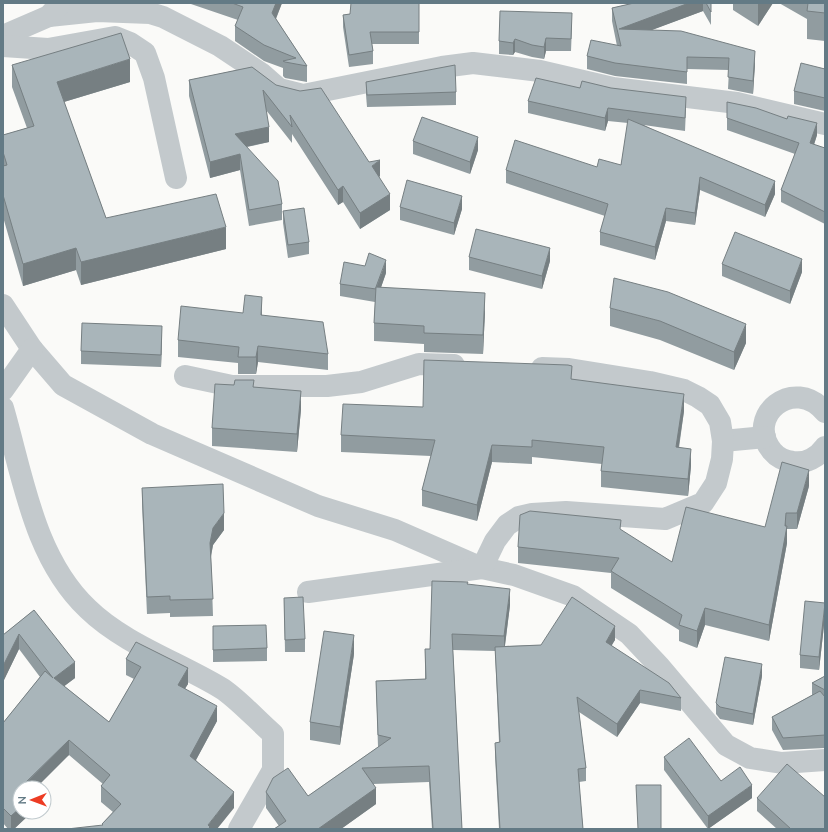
<svg xmlns="http://www.w3.org/2000/svg" width="828" height="832" font-family="'Nunito Sans',sans-serif">
<style>
.lines{fill:none;stroke-linecap:round;stroke-linejoin:round}
.minor{stroke:#c3c9cc;stroke-width:22}
.wall{fill:#919ca0}
.shaded-wall{fill:#767f82}
.building{fill:#a9b5ba;stroke:#767f82}
</style>
<rect width="100%" height="100%" fill="#fafaf8"/>
<g class="lines">
<g class="minor">
<path d="M49,16L97,11L150,13L163,17L220,46L262,74L279,89L303,95L442,67L473,63L540,71L613,88L737,103L825,124"/>
<path d="M3,36L49,16L59,5"/>
<path d="M3,46L48,49L115,37L130,43L145,53L154,78L176,178"/>
<path d="M3,305L32,349L63,385L152,434L318,506L395,530L482,568L514,575L573,596L629,634L660,667L726,745L750,758L782,763L825,760"/>
<path d="M185,376L232,386H327L361,382L419,364L454,365"/>
<path d="M3,390L32,349"/>
<path d="M3,408C23,477 34,558 88,609C124,644 178,662 221,688C236,697 258,721 273,734V770L239,829"/>
<path d="M825,412C794,375 744,416 772,451C777,457 785,461 793,462C806,464 818,457 825,447"/>
<path d="M723,441L765,437"/>
<path d="M308,592L482,568L495,541L507,525L519,517L532,514L566,512L665,519L703,503L716,483L722,459L723,441L720,422L710,405L698,397L684,390L650,382L569,369L542,368"/>
</g>
</g>
<g class="wall">
<path d="M188,3H282L276,19L307,66V82L285,78L283,76V68L264,61L235,41V26L238,20Z"/>
<path d="M419,3V44H372L373,51V64L349,67L343,27V15Z"/>
<path d="M634,3H711V25L703,11L651,30L755,63L753,94L728,89L729,70L687,69V84L615,76L587,69V56L617,46L612,21V8Z"/>
<path d="M733,3H773L758,26L733,10Z"/>
<path d="M779,3H825V41L807,39V19Z"/>
<path d="M572,26L571,51H546L544,59L532,57L515,52L513,55L499,54V41Z"/>
<path d="M12,65L130,82L64,102L106,218L226,249L81,285L76,270L23,286L3,217V135L27,128L12,87Z"/>
<path d="M252,67L369,162L380,176L379,177L390,210L360,229L343,202L338,205L292,134V143L266,110L269,142L247,147L282,204V220L249,226L240,170L210,178L189,96V80Z"/>
<path d="M825,69V111L794,104V91Z"/>
<path d="M366,82L456,92V105L367,107L366,95Z"/>
<path d="M580,88L686,109L685,131L644,125L775,194L765,217L700,190L695,225L666,221L655,260L600,245V232L605,216L506,183V170L597,167L621,165L628,123L608,121L605,131L528,113V101Z"/>
<path d="M727,118L817,135L814,145L825,148V224L781,202V190L795,154L727,130Z"/>
<path d="M413,141L478,150L470,174L413,154Z"/>
<path d="M400,207L462,209L454,235L400,220Z"/>
<path d="M283,211L309,242V254L288,258L283,223Z"/>
<path d="M469,257L550,261L542,289L469,270Z"/>
<path d="M722,264L802,272L790,304L722,276Z"/>
<path d="M386,273L381,287L485,311L483,354L424,352V344L374,341V323L375,302L340,296V284Z"/>
<path d="M610,308L746,343L734,370L660,340L610,326Z"/>
<path d="M262,315L328,354V370L258,362L256,374H238V363L178,357V340Z"/>
<path d="M162,339L161,367L81,364V351Z"/>
<path d="M572,379L684,411L679,448L691,466L688,496L601,487V471L602,464L532,457V464L492,462L477,521L422,506V490L431,456L341,452V435L423,407Z"/>
<path d="M234,385L254,387L301,409L297,452L212,446V428Z"/>
<path d="M809,486L797,529H787V543L769,641L705,625L697,648L679,641V630L611,588V573L518,563V547L621,530L672,562L765,527Z"/>
<path d="M142,488L224,530L213,545L211,557L213,616L170,617V613L147,614L142,504Z"/>
<path d="M467,584L510,605L505,646L541,645L615,640L611,645L681,698V711L640,703L617,737L579,712L586,768V781L579,782L583,829H499L495,756V743L499,742L495,651L453,650L462,829H432L429,782L373,784L376,804L341,829H274L279,826L266,808V792L308,796L378,747L376,681L425,679V649H430Z"/>
<path d="M284,598L305,639V652H285Z"/>
<path d="M34,610L75,678L64,686L109,722L134,679L126,675V659L188,684L185,688L217,721L196,760L234,808L102,825V824L113,812L101,802V786L103,784L69,755L20,788L31,813L14,829H8L3,823V723L40,677L19,649L3,682V635Z"/>
<path d="M825,616L819,670L800,668V655Z"/>
<path d="M213,626L267,648V661L213,662Z"/>
<path d="M354,654L340,745L310,740V722Z"/>
<path d="M762,676L753,725L720,719L716,714V703Z"/>
<path d="M825,676V748L783,750L772,730V717L812,695V683Z"/>
<path d="M664,757L721,781L752,798L708,829L664,770Z"/>
<path d="M757,798L825,829H777L757,811Z"/>
</g>
<g class="shaded-wall">
<path d="M276,3H282L272,28V13Z"/>
<path d="M689,3H703V11L620,42L619,29Z"/>
<path d="M758,3H773L758,26Z"/>
<path d="M546,38V51L544,59V47Z"/>
<path d="M515,39V52L513,55V43Z"/>
<path d="M755,51V63L753,94V81Z"/>
<path d="M130,59V82L57,104V82Z"/>
<path d="M608,108V121L605,131V118Z"/>
<path d="M817,123V135L810,156V143Z"/>
<path d="M269,127V142L235,149V134Z"/>
<path d="M478,137V150L470,174V162Z"/>
<path d="M240,154V170L210,178V162Z"/>
<path d="M380,160V176L372,182V166Z"/>
<path d="M700,177V190L695,225V213Z"/>
<path d="M775,181V194L765,217V205Z"/>
<path d="M343,186V202L338,205V190Z"/>
<path d="M390,194V210L360,229V213Z"/>
<path d="M462,196V209L454,235V223Z"/>
<path d="M666,208V221L655,260V247Z"/>
<path d="M226,227V249L81,285V262Z"/>
<path d="M76,248V270L23,286V264Z"/>
<path d="M550,248V261L542,289V276Z"/>
<path d="M802,259V272L790,304V291Z"/>
<path d="M386,260V273L376,302V289Z"/>
<path d="M485,293V311L483,354V335Z"/>
<path d="M262,297V313L261,331V315Z"/>
<path d="M746,324V343L734,370V352Z"/>
<path d="M162,326V339L161,367V355Z"/>
<path d="M258,346V362L256,374V357Z"/>
<path d="M301,391V409L297,452V434Z"/>
<path d="M684,394V411L676,464V447Z"/>
<path d="M492,445V462L477,521V505Z"/>
<path d="M691,449V466L688,496V479Z"/>
<path d="M809,470V486L797,529V513Z"/>
<path d="M224,513V530L213,545L210,560V543L213,528Z"/>
<path d="M786,513V529L787,526V543L769,641V625L785,526Z"/>
<path d="M510,589V605L504,652V636Z"/>
<path d="M825,603V616L819,670V657Z"/>
<path d="M705,608V625L697,648V631Z"/>
<path d="M615,626V640L606,655V642Z"/>
<path d="M19,634V649L3,682V666Z"/>
<path d="M354,635V654L340,745V727Z"/>
<path d="M75,662V678L54,694V678Z"/>
<path d="M762,664V676L753,725V714Z"/>
<path d="M188,668V684L178,700V685Z"/>
<path d="M640,690V703L617,737V724Z"/>
<path d="M217,706V721L190,771V756Z"/>
<path d="M69,740V755L36,788H21Z"/>
<path d="M752,785V798L708,829V816Z"/>
<path d="M376,788V804L341,829H318Z"/>
<path d="M234,792V808L217,829H208V825Z"/>
<path d="M20,808V812H31V813L14,829H11V816Z"/>
</g>
<g class="building">
<path d="M232,3H276L272,13L307,66L285,62L283,61L296,58L264,45L235,26L243,7Z"/>
<path d="M351,3H419V32H370L373,51L349,55L343,15L350,14Z"/>
<path d="M634,3H689L619,29L681,31L755,51L753,81L728,77L729,58L687,57V72L615,63L587,56L591,40L621,46L612,8Z"/>
<path d="M706,3H711V12Z"/>
<path d="M808,3H825V13L807,11Z"/>
<path d="M500,11L572,13L571,39L546,38L544,47L532,45L515,39L513,43L499,41Z"/>
<path d="M121,33L130,59L57,82L106,218L216,194L226,227L81,262L76,248L23,264L3,195V166L7,165L3,152V135L34,126L12,65Z"/>
<path d="M801,63L825,69V98L794,91Z"/>
<path d="M455,65L456,92L367,95L366,82Z"/>
<path d="M252,67L276,85L300,91L321,88L369,162L380,160L372,166L390,194L360,213L343,186L338,190L290,115L292,127L263,90L269,127L235,134L278,181L282,204L249,210L240,154L210,162L189,80Z"/>
<path d="M536,78L580,88L582,81L611,88L686,97L685,118L608,108L605,118L528,101Z"/>
<path d="M727,102L756,108L787,119L788,116L817,123L810,143L825,148V212L781,190L799,143L727,118Z"/>
<path d="M422,117L478,137L470,162L413,141Z"/>
<path d="M628,119L775,181L765,205L700,177L695,213L666,208L655,247L600,232L608,204L506,170L515,140L597,167L599,159L621,165Z"/>
<path d="M407,180L462,196L454,223L400,207Z"/>
<path d="M304,208L309,242L288,245L283,211Z"/>
<path d="M476,229L550,248L542,276L469,257Z"/>
<path d="M735,232L802,259L790,291L722,264Z"/>
<path d="M369,253L386,260L376,287V289L340,284L344,262L365,266Z"/>
<path d="M614,278L668,292L746,324L734,352L660,321L610,308Z"/>
<path d="M376,287L485,293L483,335L424,333V326L374,323Z"/>
<path d="M245,295L262,297L261,315L323,322L328,354L258,346L256,357H238L239,347L178,340L181,306L243,313Z"/>
<path d="M82,323L162,326L161,355L81,351Z"/>
<path d="M424,360L568,365L572,366L571,379L684,394L676,447L691,449L688,479L601,471L604,447L532,440V447L492,445L477,505L422,490L435,440L341,435L343,404L423,407Z"/>
<path d="M235,380H254L253,387L301,391L297,434L212,428L215,384L234,385Z"/>
<path d="M782,462L809,470L797,513H786L785,526H787L769,625L705,608L697,631L679,625L682,615L611,571L619,558L518,547L520,515L530,511L621,520L620,529L672,562L686,507L765,527Z"/>
<path d="M223,484L224,513L213,528L210,543L213,599L170,600V596L147,597L142,488Z"/>
<path d="M432,581L468,582L467,584L510,589L504,636L452,634L462,829H433L429,766L362,768L376,788L318,829H274L286,821L266,792L273,778L288,768L308,796L391,738L378,735L376,681L426,679L425,649H430Z"/>
<path d="M303,597L305,639L285,640L284,598Z"/>
<path d="M572,597L615,626L606,642L669,683L681,698L640,690L617,724L577,697L586,768L578,769L583,829H500L495,743L500,742L495,647L541,645Z"/>
<path d="M805,601L825,603L819,657L800,655Z"/>
<path d="M34,610L75,662L54,678L109,722L141,667L126,659L136,642L188,668L178,685L217,706L190,756L234,792L208,825L210,827L208,829H67L103,825L102,824L121,804L101,786L110,775L69,740L21,787L22,788H20V808L11,816L3,808V723L45,671L53,678L19,634L3,666V635Z"/>
<path d="M266,625L267,648L213,650V626Z"/>
<path d="M324,631L354,635L340,727L310,722Z"/>
<path d="M725,657L762,664L753,714L720,707L716,703Z"/>
<path d="M825,676V690L812,683Z"/>
<path d="M820,691L825,697V735L783,738L772,717Z"/>
<path d="M689,738L721,781L740,767L752,785L708,816L664,757Z"/>
<path d="M787,764L825,797V829H791L757,798Z"/>
<path d="M636,785H661V829H638Z"/>
</g>
<rect width="828" height="832" fill="none" stroke="#637a85" stroke-width="8"/>
<g transform="translate(32 800) rotate(269)"><circle r="19" fill="#ffffff" stroke="#c1cace"/>
<path d="M0-3L7 15L0 10L-7 15Z" fill="#ed3c24"/>
<text y="-6" font-size="11" font-weight="bold" text-anchor="middle" fill="#637a85">N</text>
</g>
</svg>
